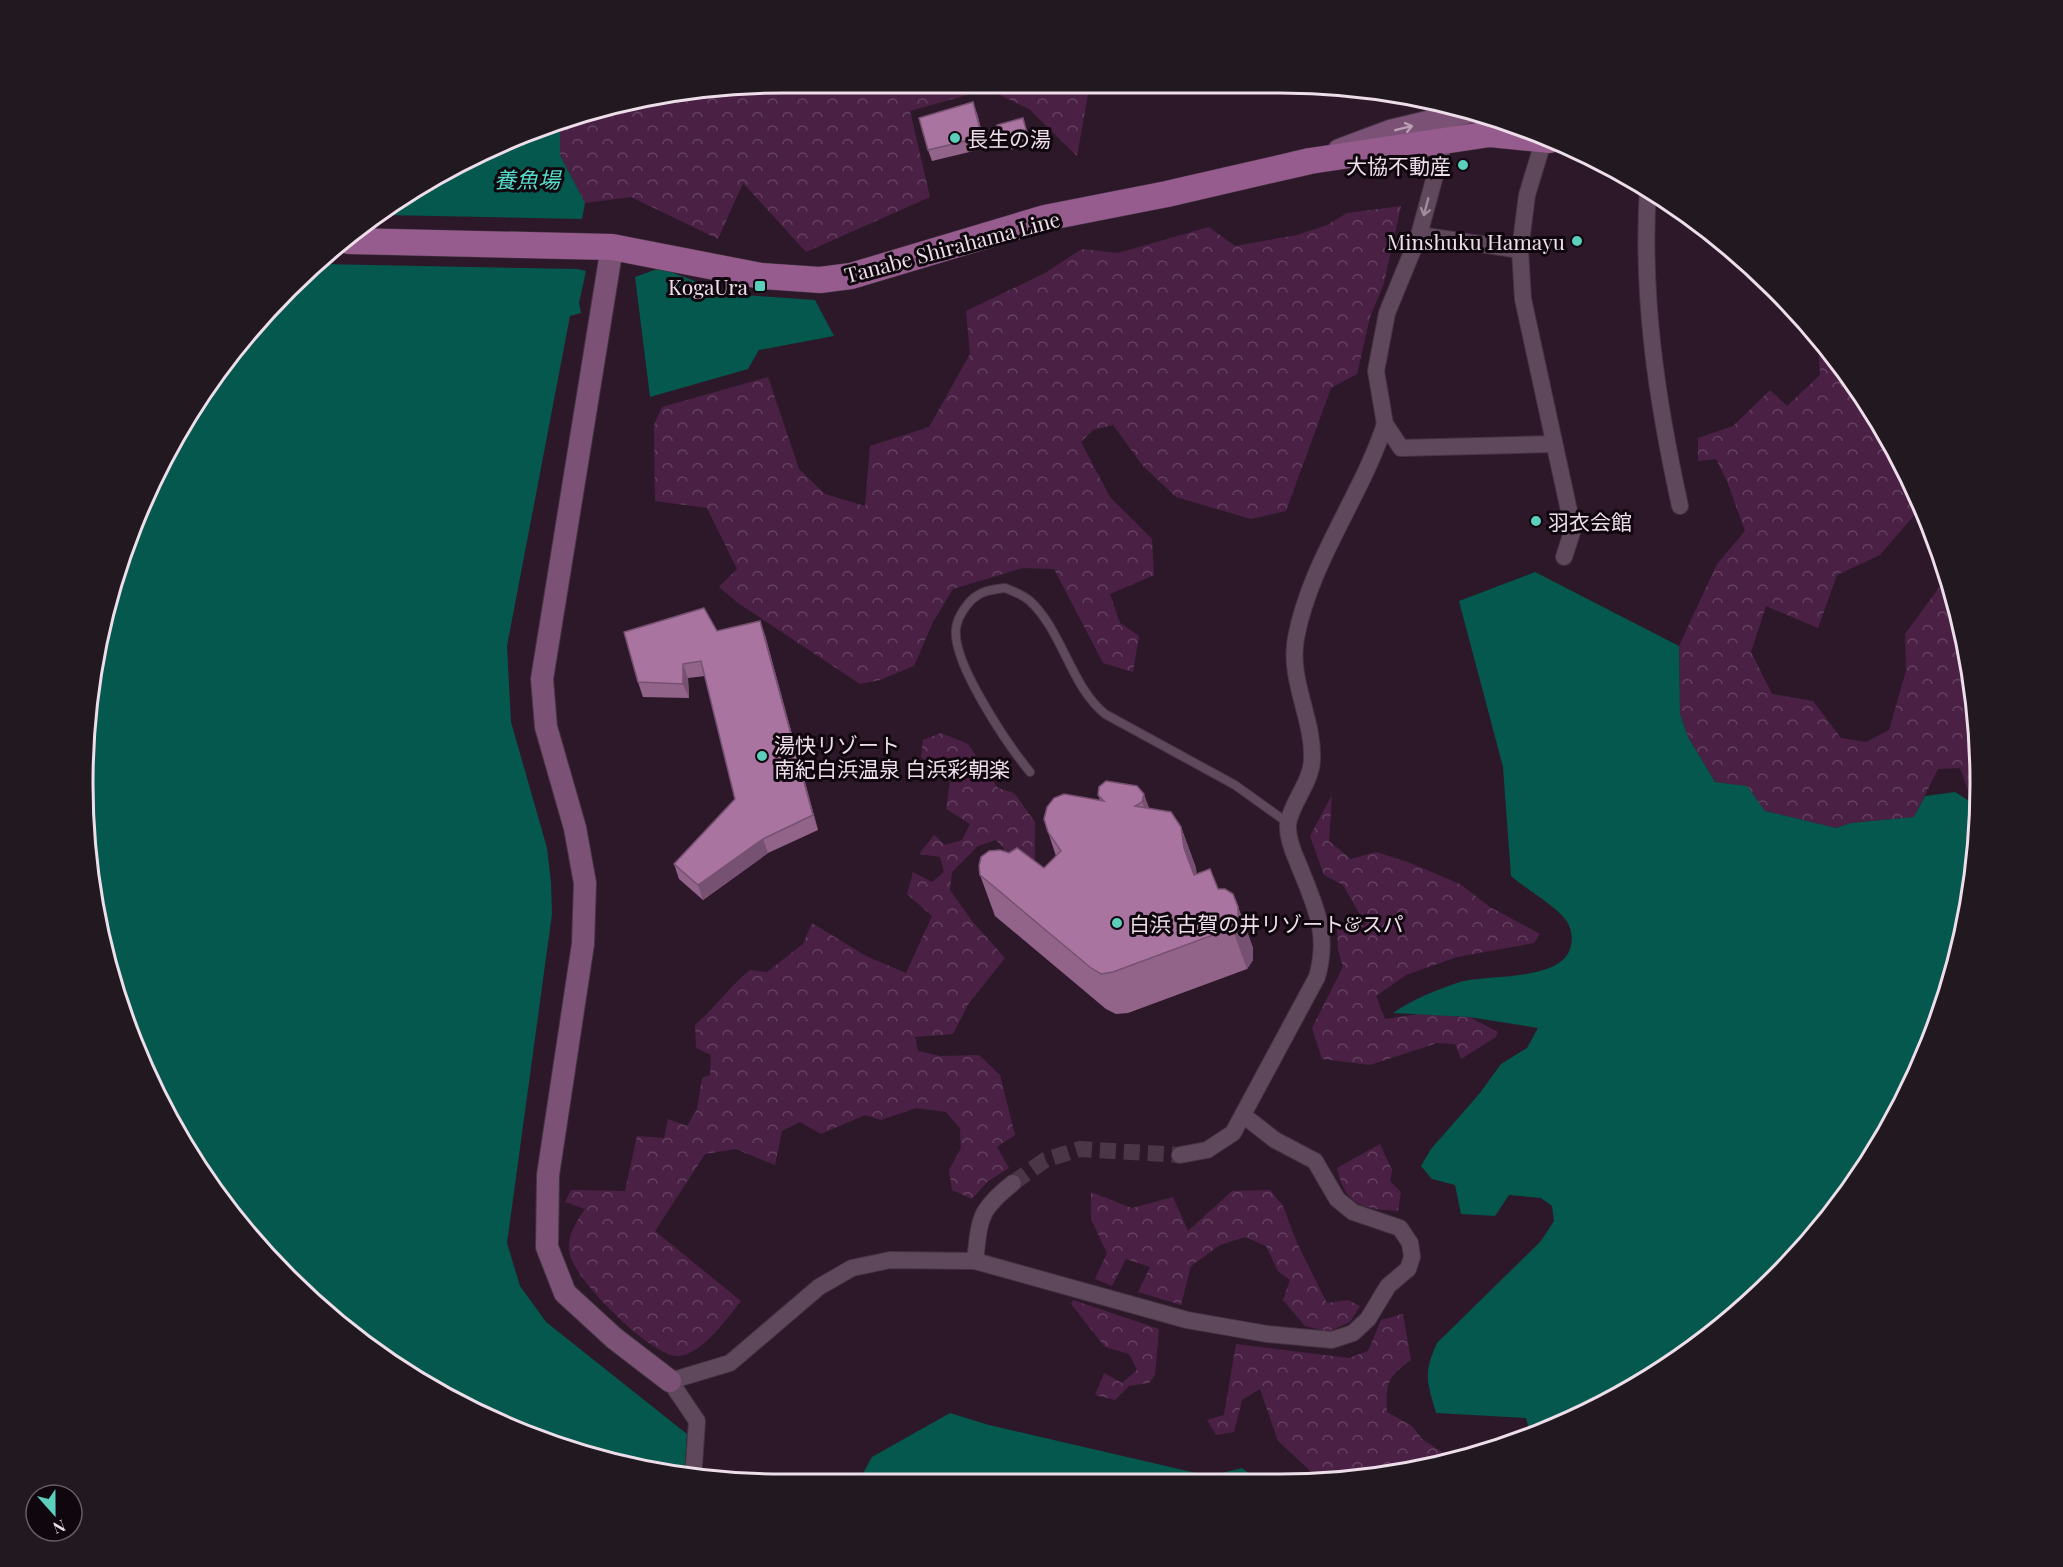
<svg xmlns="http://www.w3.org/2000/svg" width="2063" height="1567" font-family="'Playfair Display','Noto Sans JP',serif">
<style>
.forest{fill:url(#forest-crowns)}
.water{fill:#04584e}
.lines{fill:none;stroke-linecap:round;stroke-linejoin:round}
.street-tunnel{stroke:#4a3647;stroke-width:16;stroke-dasharray:16 8;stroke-linecap:butt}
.lane-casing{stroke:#453342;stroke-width:10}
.street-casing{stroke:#453342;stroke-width:18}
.secondary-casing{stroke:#453342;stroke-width:24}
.primary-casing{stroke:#453342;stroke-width:27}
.lane{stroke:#60485c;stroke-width:8}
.street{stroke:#60485c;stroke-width:16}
.secondary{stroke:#7b5275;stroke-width:22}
.primary{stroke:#965c8d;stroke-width:26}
.wall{fill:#92648a}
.shaded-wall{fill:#775171}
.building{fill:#aa74a1;stroke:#775171;stroke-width:1.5}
.oneway{stroke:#ba9fb5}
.oneway2{stroke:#9f8c9c}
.poi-dot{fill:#5bcebc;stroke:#10070e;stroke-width:2}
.labels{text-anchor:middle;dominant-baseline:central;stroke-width:6;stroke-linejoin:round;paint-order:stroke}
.poi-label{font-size:21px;fill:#eddeea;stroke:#10070e;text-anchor:start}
.street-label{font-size:21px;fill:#eddeea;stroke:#10070e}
.water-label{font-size:22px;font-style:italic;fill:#55ddc9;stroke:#10070e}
.rim{fill:none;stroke:#eddeea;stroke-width:3}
</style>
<defs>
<pattern id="forest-crowns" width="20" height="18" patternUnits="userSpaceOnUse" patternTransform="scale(1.5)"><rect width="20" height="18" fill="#4a2145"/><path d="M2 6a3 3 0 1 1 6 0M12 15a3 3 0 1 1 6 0" fill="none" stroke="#644160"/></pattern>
</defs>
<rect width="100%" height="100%" fill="#2d182a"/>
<g class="forest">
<path d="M784,83H1090L1077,156L1029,109L988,89L910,111L930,197L806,252L743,183L718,239L631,197L585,203L560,155V124L602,106Z"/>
<path d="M1401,206L1384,283L1370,317L1357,374L1331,388L1286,511L1251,519L1176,497L1143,466L1113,425L1093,430L1081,442L1110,497L1152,539L1154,575L1110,594L1120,623L1139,636L1133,672L1103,663L1054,569L1023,568L953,589L933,622L914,666L880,680L860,684L738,603L719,587L737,569L707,508L655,501L654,425L662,407L768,377L799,469L825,494L865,506L870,446L929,427L970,354L966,311L1045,273L1082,249L1118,253L1209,227L1235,246L1297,235L1327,225L1347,213Z"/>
<path d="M1818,340L1862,394L1922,506L1880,555L1837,575L1818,628L1766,606L1751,652L1772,694L1813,701L1841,738L1866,742L1889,730L1906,671L1905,634L1946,578L1967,646L1980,783L1979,802H1972L1960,768L1938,769L1914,817L1851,823L1836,828L1764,811L1747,786L1715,782L1688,737L1680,714L1679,646L1717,564L1745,531L1727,481L1716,459L1698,461V438L1733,426L1770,390L1787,406L1820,375Z"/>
<path d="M941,733L968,744L998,788L1014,793L1035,822V858L1031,873L1008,865L1003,847L996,840L978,846L952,872L950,890L972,921L1005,958L969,1003L953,1034L915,1037L918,1051L940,1056L979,1055L1000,1075L1015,1135L997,1147L1009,1168L987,1182L972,1199L952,1190L949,1170L961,1148L960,1128L946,1112L916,1108L881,1120L865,1115L821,1134L800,1122L782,1131L775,1165L736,1149L705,1154L655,1231L741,1301C728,1317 700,1357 677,1356C650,1355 576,1281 570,1255C566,1236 575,1224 585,1209L565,1202L571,1190L625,1191L637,1136L664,1138L668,1119L687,1126L697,1109L702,1078L710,1075L711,1055L696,1048L695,1025C716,1007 729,987 750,970L767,972L803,944L812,923L866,956L906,973L932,916L907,894L913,872L932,882L944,872L940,857L919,854L934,835L945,845L962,840L970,824L946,809L950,782L921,757L923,740Z"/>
<path d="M1332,795L1329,841L1351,859L1376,852L1408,862L1460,884L1490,907L1540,934L1534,943L1457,957L1406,975L1376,996L1385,1019L1419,1014L1469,1017L1498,1032L1496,1037L1461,1059L1455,1044L1437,1043L1370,1065L1322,1059L1312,1028L1343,967L1338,950L1337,925H1366L1343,885L1324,875L1310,836Z"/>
<path d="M1380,1144L1392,1170L1390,1181L1401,1192L1398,1211C1362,1209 1345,1205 1337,1168Z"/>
<path d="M1270,1190L1283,1206L1297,1243L1327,1303L1348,1300L1360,1306L1350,1322L1328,1332L1305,1326L1283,1300L1290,1280L1278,1271L1266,1246L1245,1237L1220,1245L1191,1266L1181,1305L1138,1292L1150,1267L1126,1259L1112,1286L1095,1279L1107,1253L1091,1219V1192L1132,1208L1173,1197L1188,1231L1232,1191Z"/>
<path d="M1073,1300L1159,1329L1155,1375L1149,1383L1129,1386L1115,1400L1095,1395L1104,1373L1122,1383L1137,1370L1129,1354L1105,1347L1071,1304Z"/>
<path d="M1403,1314L1411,1360C1388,1376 1385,1384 1387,1412L1412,1426L1422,1439L1442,1452L1467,1453L1371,1479H1319L1278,1441L1260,1389L1242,1400L1234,1432L1216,1435L1207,1420L1224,1415L1236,1344L1349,1358L1368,1351L1381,1320Z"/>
</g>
<g class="water">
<path d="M560,124V155L585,203L582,219L383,215L433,177Z"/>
<path d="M319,264L578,269L586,271L579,303L581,313L570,316L507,646L511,722L547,848L551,882L552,914L507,1243L520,1286L546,1322L687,1434L684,1477L558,1447L433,1390L288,1279L201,1173L120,1009L84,829L96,646L155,473L201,394L288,288Z"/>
<path d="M660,268L730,294L815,300L834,336L759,350L748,369L650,397L635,277Z"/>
<path d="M1535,572L1679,646L1680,714L1688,737L1715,782L1747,786L1765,811L1836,828L1851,823L1914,817L1925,796L1955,792L1971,802H1979L1967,920L1927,1051L1863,1173L1775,1279L1669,1366L1547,1431L1531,1436L1526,1418L1436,1413C1427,1381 1423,1374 1437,1343L1541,1241L1554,1221L1552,1206L1541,1198L1509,1195L1495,1216L1461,1214L1455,1185L1432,1179L1421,1166L1431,1149L1480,1093L1501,1064L1527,1048L1538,1028L1469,1017L1393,1013C1413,999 1436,990 1460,982C1487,974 1565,982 1571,945C1573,937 1571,926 1565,919C1553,904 1526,889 1511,876L1503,767L1459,601Z"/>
<path d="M950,1413L989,1425L1209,1476L1242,1468L1256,1479H860L872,1457Z"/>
</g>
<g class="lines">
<path class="street-tunnel" d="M1013,1183L1045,1160L1080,1149L1180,1155"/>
<g class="lane-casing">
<path id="lane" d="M1030,772C1008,745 952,663 956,629C957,617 968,601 978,595C985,590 997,589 1005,588C1013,591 1023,595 1030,601C1063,632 1070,685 1105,714L1235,785L1288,823"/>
</g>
<g class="street-casing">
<g id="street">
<path d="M1445,139L1419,235L1387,313L1376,371L1385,424L1401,448L1552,444"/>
<path d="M1544,139L1527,195L1520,250L1523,299L1573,529L1564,557"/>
<path d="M1648,188C1641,297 1657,401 1680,506"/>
<path d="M1419,235L1520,250"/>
<path d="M1180,1155L1207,1150L1233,1133L1317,977C1330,932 1314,904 1298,863C1293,852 1287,836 1288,824C1291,803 1311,783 1312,760C1314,719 1288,680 1296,638C1310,562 1361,497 1385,424"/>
<path d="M975,1261C980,1218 978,1211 1013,1183"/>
<path d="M693,1479L697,1421L670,1381L730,1363L819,1287L852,1268L890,1260L975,1261L1187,1320L1267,1334L1332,1340L1353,1333L1368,1319L1388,1286L1408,1269L1412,1257L1410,1243L1400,1228L1353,1212L1337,1199L1315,1161L1275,1140L1243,1115"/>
</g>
</g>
<g class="secondary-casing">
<g id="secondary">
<path d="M1339,150L1390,131L1473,111"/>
<path d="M612,247L542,679L546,727L575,828L585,883L583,944L548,1175L547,1247L565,1293L614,1338L670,1381"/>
</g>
</g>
<g class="primary-casing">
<path id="primary" d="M349,241L612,247L761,276L820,280L851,276L1045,218L1167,194L1310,161L1490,134L1550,140"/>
</g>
<use href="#lane" class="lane"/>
<use href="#street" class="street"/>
<use href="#secondary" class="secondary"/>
<use href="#primary" class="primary"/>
</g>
<g class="wall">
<path d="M977,113L986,148L932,161L928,150Z"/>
<path d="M1023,118L1031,145L1004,151L1001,143Z"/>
<path d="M717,631L765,635L818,830L768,853L703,900L679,879L674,864L735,799L705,676L688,678L689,698L643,697L638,682Z"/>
<path d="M1137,786L1149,808L1181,827L1196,868V874L1218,889L1238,907L1253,948V960L1247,969L1128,1013L1116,1014L1106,1009L995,916L980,875L1044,868L1056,856L1048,832L1100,800L1098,795Z"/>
</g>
<g class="shaded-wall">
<path d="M973,102L977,113L986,148L982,137Z"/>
<path d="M760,621L765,635L818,830L813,815Z"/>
<path d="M683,664L688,678L689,698L683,684Z"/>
<path d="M1144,794L1159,835L1157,843L1142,802Z"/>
<path d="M1181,827L1196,868L1199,889L1184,848Z"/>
<path d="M763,839L768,853L703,900L698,885Z"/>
<path d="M1238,907L1253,948V960L1247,969L1232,928Z"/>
</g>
<g class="building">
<path d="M973,102L982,137L928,150L919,118Z"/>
<path d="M1023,118L1028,137L1001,143L997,125Z"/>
<path d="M704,608L717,631L760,621L813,815L763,839L698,885L674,864L735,799L701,661L683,664V684L638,682L624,632Z"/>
<path d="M1106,781L1137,786L1144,794L1142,802L1135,806L1171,812L1181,827L1184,848L1194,875L1210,869L1218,889H1225L1233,894L1238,907V919L1232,928L1113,972L1101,974L1091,968L980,875L979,866L981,857L989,851L1000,850L1009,853L1017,848L1044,868L1061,851L1048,832L1044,819L1047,807L1054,798L1064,794L1104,801L1098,795L1099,787Z"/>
</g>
<defs><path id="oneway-shaft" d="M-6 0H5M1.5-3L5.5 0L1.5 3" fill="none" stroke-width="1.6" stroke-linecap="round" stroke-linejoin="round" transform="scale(1.5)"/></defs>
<use class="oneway" href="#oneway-shaft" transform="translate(1404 128) rotate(-14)"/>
<use class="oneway2" href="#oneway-shaft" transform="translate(1426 207) rotate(105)"/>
<g class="poi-dot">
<circle cx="955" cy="138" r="6"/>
<circle cx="1463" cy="165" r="6"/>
<circle cx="1577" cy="241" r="6"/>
<rect x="754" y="280" width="12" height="12" rx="3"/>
<circle cx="1536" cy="521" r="6"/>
<circle cx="762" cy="756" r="6"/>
<circle cx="1117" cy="923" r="6"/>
</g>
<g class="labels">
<g class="poi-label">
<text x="967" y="138">長生の湯</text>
<text x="1451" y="165" text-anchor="end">大協不動産</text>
<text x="1565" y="241" text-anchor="end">Minshuku Hamayu</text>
<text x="748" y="286" text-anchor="end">KogaUra</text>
<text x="1548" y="521">羽衣会館</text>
<text x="774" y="744">湯快リゾート<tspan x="774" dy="24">南紀白浜温泉 白浜彩朝楽</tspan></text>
<text x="1129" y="923">白浜 古賀の井リゾート&amp;スパ</text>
</g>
<g class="street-label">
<text transform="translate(952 246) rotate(-15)">Tanabe Shirahama Line</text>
</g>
<g class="water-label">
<text x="527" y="179">養魚場</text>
</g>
</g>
<path d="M0 0H2063V1567H0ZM783 93H1280A690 690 0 0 1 1970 783V784A690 690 0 0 1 1280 1474H783A690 690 0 0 1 93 784V783A690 690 0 0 1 783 93Z" fill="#221820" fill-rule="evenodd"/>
<path class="rim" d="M783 93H1280A690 690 0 0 1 1970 783V784A690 690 0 0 1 1280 1474H783A690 690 0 0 1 93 784V783A690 690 0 0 1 783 93Z"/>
<g transform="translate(54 1513) rotate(159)"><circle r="28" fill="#10070e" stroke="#685d66" stroke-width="1.5"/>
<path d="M0-4.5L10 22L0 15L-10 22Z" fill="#5bcebc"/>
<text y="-9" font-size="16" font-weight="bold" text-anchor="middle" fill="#eddeea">N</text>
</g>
</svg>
